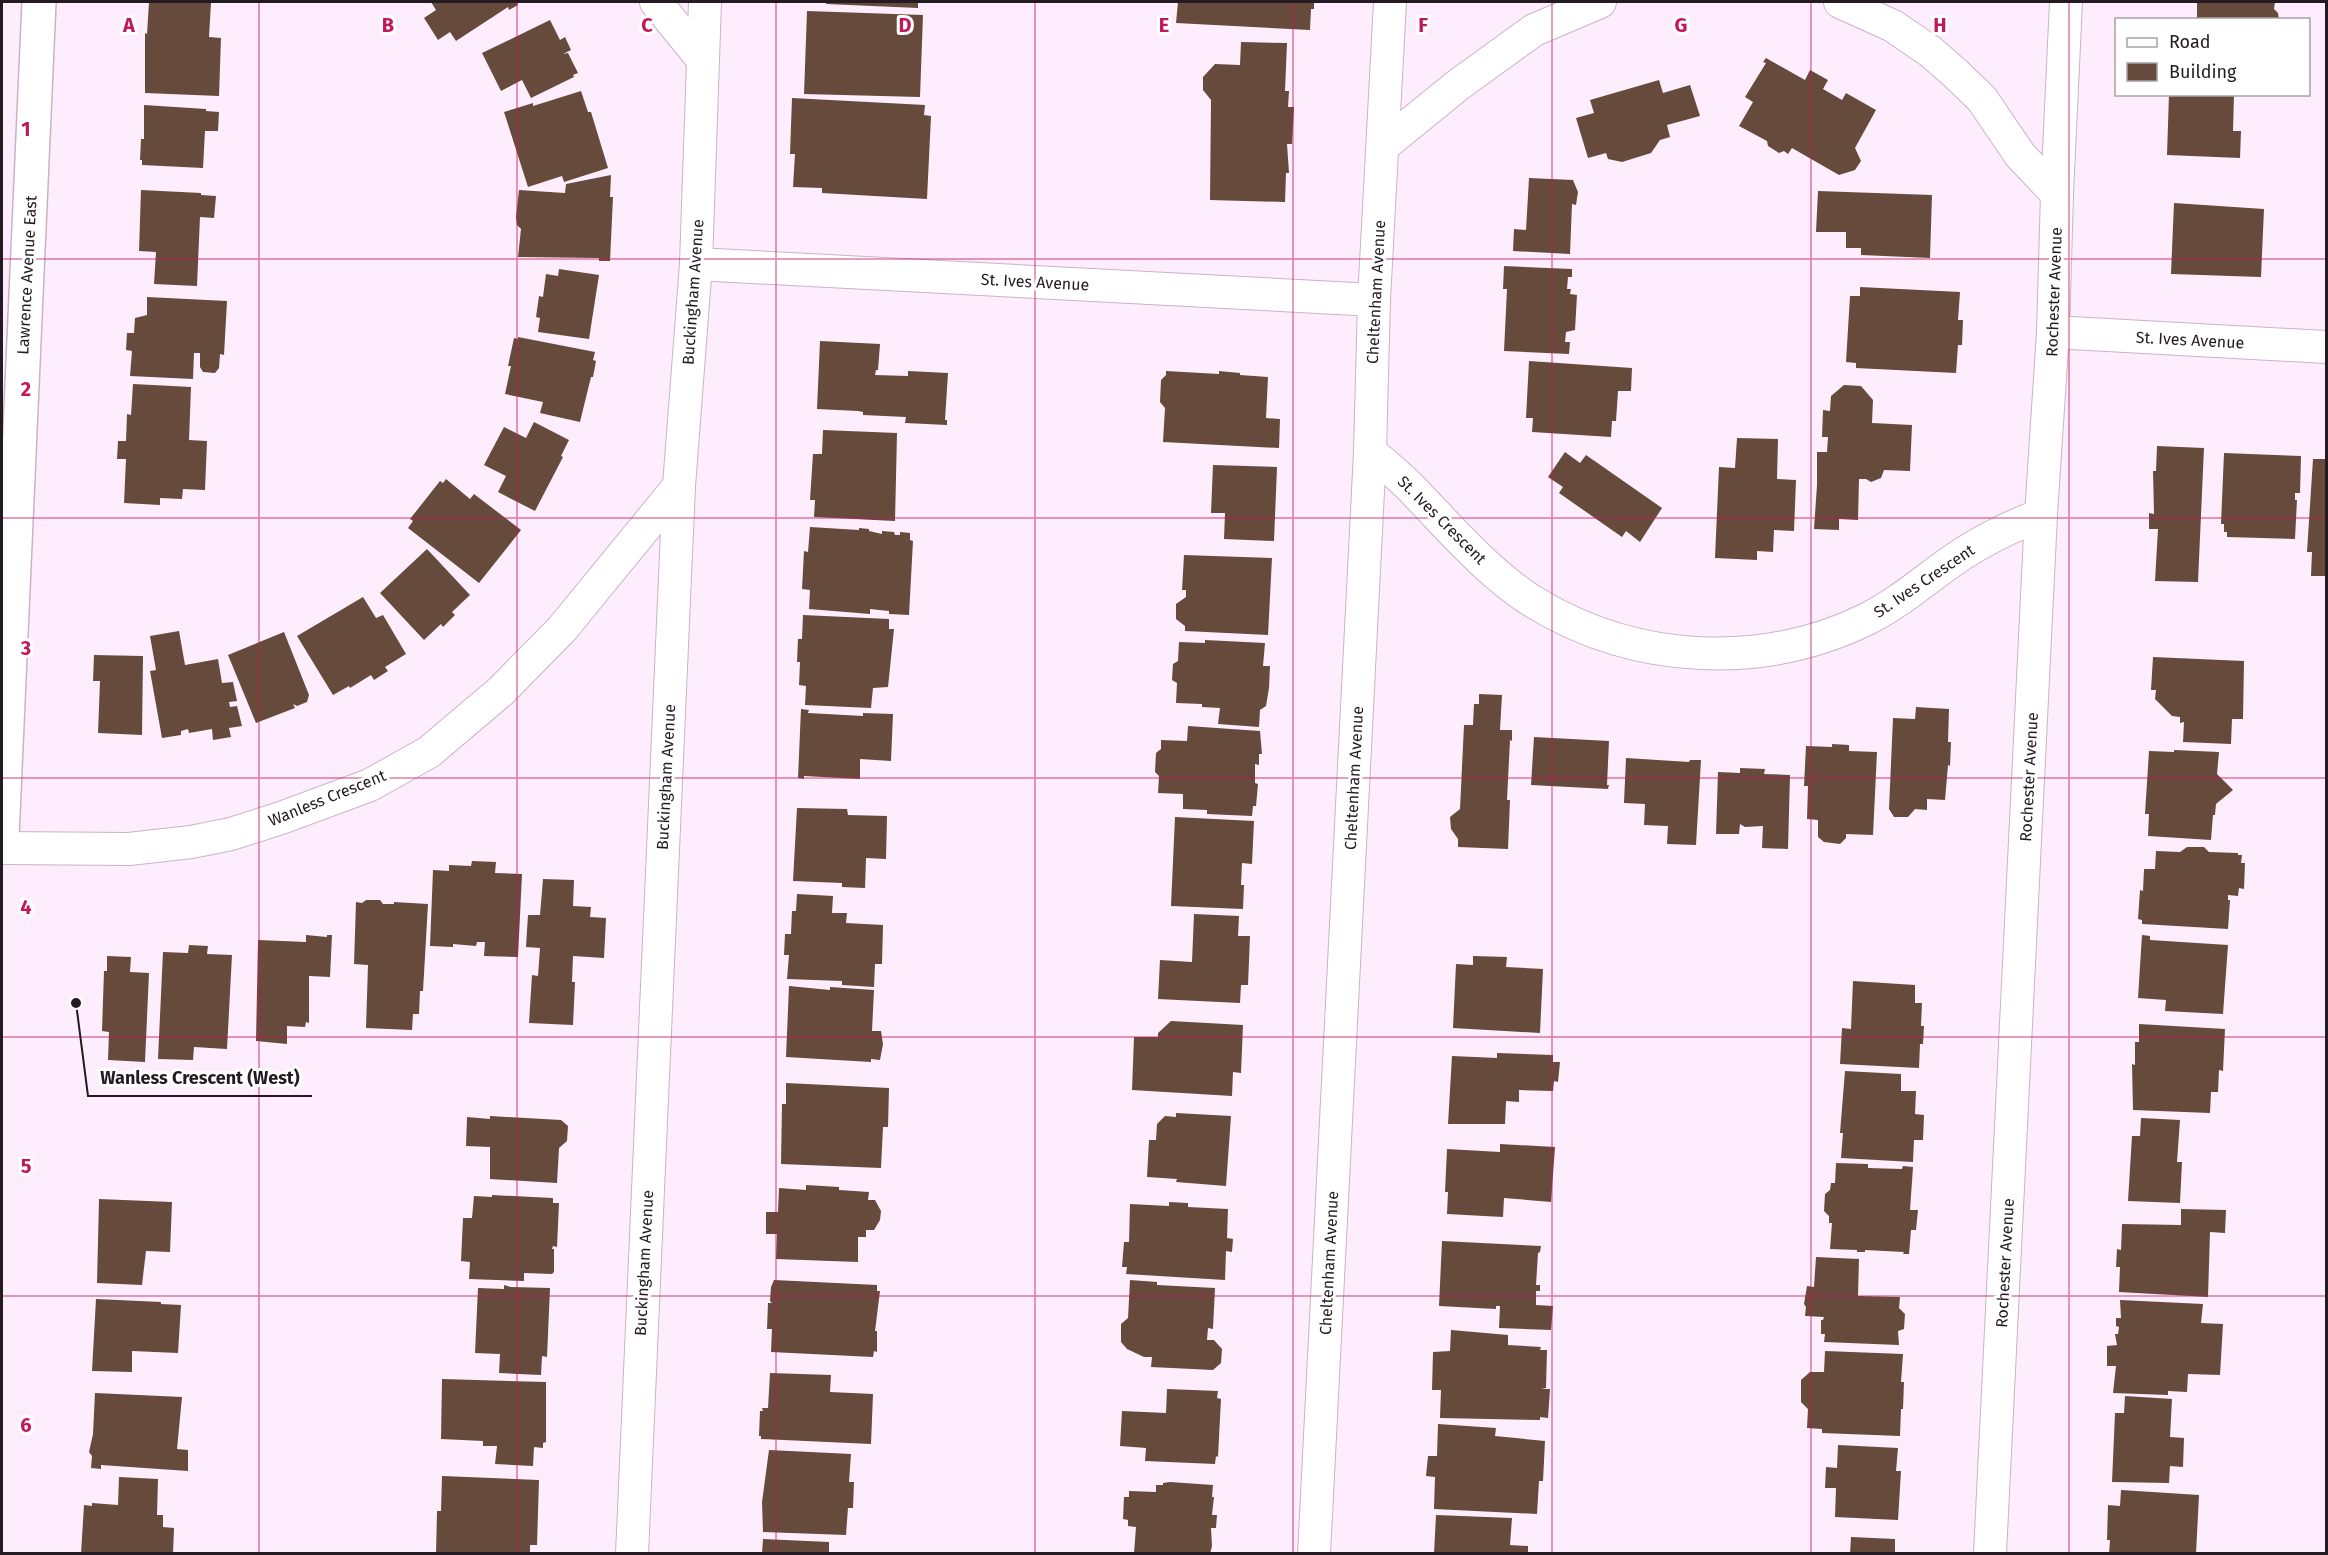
<svg xmlns="http://www.w3.org/2000/svg" width="2328" height="1555" font-family="'Fira Sans',sans-serif">
<style>
.building{fill:#664b3c}
.lines{fill:none;stroke-linecap:round;stroke-linejoin:round}
.street-casing{stroke:#ccb2c9;stroke-width:34}
.secondary-casing{stroke:#ccb2c9;stroke-width:36}
.street{stroke:#fff;stroke-width:32}
.secondary{stroke:#fff;stroke-width:33}
.grid{fill:none;stroke:#c2185b;stroke-width:1.5;stroke-opacity:0.55}
.labels{text-anchor:middle;dominant-baseline:central;stroke-width:6;stroke-linejoin:round;paint-order:stroke}
.street-label{font-size:16px;fill:#231a22;stroke:#fff}
.grid-label{font-size:20px;text-anchor:middle;font-weight:bold;fill:#c2185b;stroke:#fff;stroke-width:6;stroke-linejoin:round;paint-order:stroke}
.leader{fill:none;stroke:#231a22;stroke-width:2}
.callout-dot{fill:#231a22;stroke:#fff;stroke-width:2}
.callout-label{font-size:18px;text-anchor:middle;font-weight:bold;fill:#231a22;stroke:#fff;stroke-width:6;stroke-linejoin:round;paint-order:stroke}
</style>
<rect width="100%" height="100%" fill="#feedfc"/>
<g class="building">
<path d="M149,2L211,3L209,37L221,38L219,96L145,93V33L147,34Z"/>
<path d="M431,2H517L518,5L509,10L508,7L456,41L450,32L438,40L424,18L436,10Z"/>
<path d="M826,2H918V8L826,4Z"/>
<path d="M1178,2H1314V9H1311L1310,30L1176,23Z"/>
<path d="M2197,2H2275L2274,9L2278,13L2279,20H2197Z"/>
<path d="M807,11L923,15L920,97L804,94Z"/>
<path d="M550,20L560,40L565,37L571,50L563,54L568,53L578,73L573,75L574,77L531,98L522,80L501,91L482,53Z"/>
<path d="M1241,42L1287,43L1285,91H1289L1288,107H1294L1292,144H1287L1289,173H1286L1285,202L1210,200L1211,100L1203,90V77L1215,64L1240,65Z"/>
<path d="M1766,58L1805,80L1810,70L1828,80L1823,89L1842,100L1846,93L1876,110L1855,148L1861,161L1855,170L1839,175L1792,148L1788,154L1784,151L1779,153L1768,146L1767,141L1739,126L1753,102L1745,97L1766,63L1763,62Z"/>
<path d="M1659,80L1663,93L1690,85L1700,116L1667,125L1670,137L1660,140L1651,153L1622,162L1608,159L1606,153L1588,158L1576,118L1594,113L1590,100Z"/>
<path d="M581,91L588,112H591L608,168L564,182L562,176L528,187L504,112L533,103V106Z"/>
<path d="M2169,94H2234L2233,131H2241L2240,158L2167,155Z"/>
<path d="M792,98L925,105L924,115L931,116L927,199L822,193V188L793,187L795,154H790Z"/>
<path d="M144,105L206,109V111L219,112L218,131H205L203,168L142,165V160H140L141,139H144Z"/>
<path d="M611,175L610,197H613L610,261H599V258L518,257L521,229L517,225L516,217L519,190L565,193L566,184Z"/>
<path d="M1529,178L1573,180L1578,192L1576,205L1572,204L1570,254L1513,251L1514,229L1526,230Z"/>
<path d="M141,190L201,193V195L216,196L214,218L200,217L197,286L154,284L156,252L139,251Z"/>
<path d="M1818,191L1932,195L1930,258L1861,255V248H1846V232H1816Z"/>
<path d="M2174,203L2264,209L2261,277L2171,274Z"/>
<path d="M1504,266L1572,269V277H1568L1567,289H1571L1570,294L1577,295L1575,330L1566,332L1565,342H1570L1569,354L1504,351L1507,289H1503Z"/>
<path d="M559,269L599,275L589,339L538,332L540,318L536,317L539,296L543,297L546,274L558,276Z"/>
<path d="M1860,287L1960,292L1958,320H1963L1962,345H1958L1956,373L1856,368V363L1846,362L1850,296H1860Z"/>
<path d="M147,297L227,301L224,355L220,354L219,368L215,373L203,372L200,367V353H194L193,379L130,376L132,351L126,350L127,333H134L135,318L147,315Z"/>
<path d="M518,337L595,352L593,360L596,361L593,377H591L580,422L540,413L543,402L505,394L511,366H508L514,338L518,339Z"/>
<path d="M820,341L880,344L878,370H876L875,375L908,376V371L948,373L945,420H947V425L905,423L906,417L863,415V412L858,411L817,409Z"/>
<path d="M1529,361L1632,368L1631,391H1618L1616,421H1612L1611,437L1532,432L1533,418H1526Z"/>
<path d="M1166,371L1219,374V371L1240,373V375L1268,377L1266,418L1280,419L1279,448L1163,442L1165,408L1160,402L1161,380L1166,375Z"/>
<path d="M133,384L191,387L189,440L207,441L205,490L183,489L182,499L160,498V505L124,503L126,459H117L118,441H126L127,414L131,415Z"/>
<path d="M1844,385L1861,386L1873,400L1872,423L1912,425L1910,471L1884,470L1881,478L1871,482L1866,479H1859L1858,520L1839,519V530L1814,529L1817,485V452H1827L1828,437H1822L1823,410L1830,411L1831,396Z"/>
<path d="M534,422L569,440L561,456L563,457L535,511L498,492L506,476L484,465L504,427L526,438Z"/>
<path d="M823,430L897,433L895,521L814,517L815,500H810L813,454H822Z"/>
<path d="M1737,438L1778,439L1777,479L1796,480L1794,531L1774,530L1773,552L1757,551V560L1715,558L1719,467L1735,468Z"/>
<path d="M2157,446L2204,448L2198,582L2155,581L2158,529H2149V513L2154,514L2153,471H2156Z"/>
<path d="M1565,452L1580,463L1586,455L1662,508L1640,542L1626,531L1622,537L1559,493L1563,487L1548,477Z"/>
<path d="M2224,453L2301,456L2300,493H2295V500H2297L2295,539L2227,537V532H2224V524H2221Z"/>
<path d="M2313,459H2326V576H2311L2312,552H2307Z"/>
<path d="M1213,465L1277,467L1274,541L1224,539L1225,513H1211Z"/>
<path d="M446,479L470,499L474,494L521,530L479,583L408,528L413,521L410,519L440,481L443,483Z"/>
<path d="M810,527L859,530V528L869,529V531L882,534V531L894,532L895,535H900V532L910,533V540L913,541L909,615L889,614V611L870,609V614L809,609L810,590L802,589L804,551L808,552Z"/>
<path d="M427,549L470,595L452,612L455,615L443,627L441,624L424,640L380,593Z"/>
<path d="M1184,555L1272,558L1268,635L1185,631V626L1176,619V604L1186,597V590H1182Z"/>
<path d="M363,597L376,618L383,615L406,654L385,667L388,671L374,680L371,675L350,688L349,686L333,695L297,636Z"/>
<path d="M803,615L889,619V629H894L888,687L873,688L871,708L805,705L806,686L799,685L800,662H797L798,639H802Z"/>
<path d="M179,631L185,665L218,659L222,683L233,682L237,701L229,702L230,707L237,706L242,726L229,728L231,737L213,740L212,729L189,733L188,729L181,731V735L162,738L150,671L156,670L150,636Z"/>
<path d="M284,632L309,695L307,702L297,706L293,704L295,708L256,723L228,655Z"/>
<path d="M1205,640L1265,643L1263,666H1270L1269,688L1266,706L1260,710L1259,727L1218,724L1220,708L1202,707V704L1176,703L1177,683L1172,680L1173,664L1178,661L1179,642L1205,643Z"/>
<path d="M94,655L143,656L142,735L98,733L100,681H93Z"/>
<path d="M2153,657L2244,661L2243,719H2232L2231,744L2183,742L2184,722L2180,723V717L2172,716L2155,699L2156,690H2151Z"/>
<path d="M1479,694L1502,695L1500,730H1512V741L1510,740L1507,800H1510L1508,849L1458,847V839L1451,829L1450,817L1460,809L1464,725H1473L1474,704H1479Z"/>
<path d="M1916,707L1949,709L1948,742H1951L1950,766L1948,765L1945,800L1927,799V810L1915,809L1908,817H1894L1889,809L1893,718L1915,719Z"/>
<path d="M801,709L809,710L808,713L863,716V713L893,714L891,761L860,759V779L804,776V779L798,778Z"/>
<path d="M1188,726L1260,731L1262,754H1259V765L1255,764V783L1258,784L1256,806H1253L1252,816L1207,814V810L1183,809V794L1158,793L1159,776L1155,772L1156,753L1161,749V740L1187,741Z"/>
<path d="M1534,737L1609,741L1607,785H1609L1608,789L1531,785Z"/>
<path d="M1832,744L1849,745V751L1877,752L1873,835L1846,834V838L1840,844L1824,842L1818,837V820L1807,819L1808,786H1804L1806,746L1832,747Z"/>
<path d="M2174,750L2219,752L2217,774L2233,790L2216,804L2215,815H2213L2211,840L2148,836L2149,814H2145L2149,751L2174,752Z"/>
<path d="M1626,758L1689,762L1690,760H1701L1696,845L1667,844L1668,826L1644,825L1645,804L1624,803Z"/>
<path d="M1740,768L1765,769L1764,774L1790,775L1788,849L1762,848L1763,826L1745,827L1740,824L1739,834H1716L1718,772L1740,773Z"/>
<path d="M797,808L847,809L848,815L887,816L886,859L866,858L865,888L842,887V883L793,881Z"/>
<path d="M1175,817L1254,821L1252,864L1242,863L1241,885H1244L1243,909L1171,906Z"/>
<path d="M2187,847H2204L2209,852L2238,853V855H2242L2241,863H2245L2244,889L2239,888L2238,896L2228,895V900H2230L2228,929L2142,924V920L2138,919L2140,890L2143,891L2144,869H2155L2156,851L2180,852Z"/>
<path d="M472,861L496,862L495,873L522,874L518,957L484,956L485,942H477L476,946L453,944V947L430,946L433,870L449,871V865L471,866Z"/>
<path d="M543,879L574,880L573,906L591,907L590,917L606,918L604,958L573,956L572,982H575L573,1025L529,1023L532,975L538,976L540,948L526,947L528,915H540Z"/>
<path d="M797,894L833,896L832,913H847L846,923L883,925L882,964H875L874,987L842,985V981L787,979L789,955H784L785,934H791L792,911H796Z"/>
<path d="M366,900H380L383,904H394V902L428,904L423,991H420L419,1014H413L412,1030L366,1028L368,965L354,964L356,902L362,903Z"/>
<path d="M1194,914L1239,916L1238,936H1250L1248,985H1241L1240,1003L1158,999L1160,960L1192,962Z"/>
<path d="M306,935L327,937V935H332L330,977L309,976V1023L306,1022L305,1027L287,1026V1044L256,1041L258,940L306,942Z"/>
<path d="M2142,935L2150,936V940L2228,945L2223,1014L2165,1011L2166,1000L2138,998Z"/>
<path d="M189,945L208,946L207,954L232,955L227,1049L194,1047L193,1060L158,1059L163,952L188,953Z"/>
<path d="M107,956L131,957L130,972L149,973L145,1062L108,1060L109,1032L102,1031L104,971H107Z"/>
<path d="M1473,956L1507,957L1506,967L1543,969L1540,1033L1453,1028L1456,964L1473,965Z"/>
<path d="M1853,981L1915,985V1003H1922L1921,1026H1924L1923,1044H1920L1919,1068L1840,1064L1842,1028L1851,1029Z"/>
<path d="M789,986L830,990V987L874,990L872,1031H881L883,1044L880,1060L871,1059V1062L786,1057Z"/>
<path d="M1171,1021L1243,1025L1241,1073L1233,1072L1232,1096L1132,1090L1134,1037H1158V1033Z"/>
<path d="M2139,1024L2225,1029L2223,1071L2219,1070L2218,1092H2211L2210,1113L2133,1110L2132,1064L2135,1065V1042H2139Z"/>
<path d="M1497,1053L1553,1055V1062H1560L1558,1082L1554,1081L1553,1091L1519,1090V1102L1506,1101L1505,1124H1448L1452,1056L1497,1058Z"/>
<path d="M1845,1071L1901,1074V1091H1916L1915,1114L1924,1115L1923,1140H1914L1913,1162L1841,1158L1843,1133H1840Z"/>
<path d="M786,1083L889,1088L888,1127H883L881,1168L781,1164L782,1104H786Z"/>
<path d="M1176,1113L1231,1116L1226,1186L1176,1182L1177,1179L1147,1177L1149,1140H1156L1157,1124L1165,1116L1176,1117Z"/>
<path d="M490,1116L561,1120L568,1126L567,1141L559,1148L557,1183L490,1179V1147L466,1146L467,1117L490,1119Z"/>
<path d="M2141,1118L2180,1120L2177,1162H2182L2180,1203L2128,1201L2132,1136H2140Z"/>
<path d="M1500,1144L1555,1147L1551,1202L1504,1198L1503,1217L1447,1214L1448,1192H1445L1447,1149L1500,1152Z"/>
<path d="M1836,1163L1868,1164V1168L1902,1169L1903,1166L1913,1167L1910,1210H1918L1916,1230H1911L1909,1254H1903L1904,1252L1865,1250V1252H1857V1250L1830,1249L1832,1223H1829V1216L1824,1211L1825,1194L1830,1190L1831,1183H1835Z"/>
<path d="M806,1185L839,1187V1190L869,1192L868,1200H875L881,1211L880,1220L874,1230H866V1237H858V1262L776,1259L777,1234H766V1212H778L779,1188L806,1190Z"/>
<path d="M492,1195L553,1198V1203H559L557,1247L553,1246L552,1249H554V1272L552,1274L524,1273V1281L469,1279L470,1262L461,1261L463,1218H472L474,1196L492,1197Z"/>
<path d="M99,1199L172,1202L170,1252L146,1251L142,1285L97,1283Z"/>
<path d="M1169,1202L1188,1203V1207L1228,1209L1227,1238L1233,1239L1232,1252L1226,1251L1225,1280L1126,1274L1127,1267H1122L1124,1242H1129L1130,1204L1169,1206Z"/>
<path d="M2181,1209L2226,1210L2225,1233L2210,1232L2208,1297L2119,1292L2120,1267H2116L2117,1249L2121,1250L2122,1224L2181,1225Z"/>
<path d="M1442,1241L1541,1246L1540,1252L1538,1253L1536,1285H1540V1291H1536V1305L1553,1306L1551,1330L1499,1328L1500,1306H1496V1309L1439,1306Z"/>
<path d="M1816,1257L1859,1259L1858,1296L1900,1297L1899,1308L1905,1314L1904,1329L1898,1331L1899,1345L1824,1342L1825,1334H1821V1320H1823L1824,1317L1805,1316L1806,1307L1804,1304L1807,1286L1814,1287Z"/>
<path d="M774,1280L877,1285V1291H880L875,1331H877V1352L874,1351L873,1357L771,1352L772,1329H767L768,1303H772L770,1301L771,1287Z"/>
<path d="M1130,1280L1157,1282V1285L1215,1288L1213,1329L1208,1328L1207,1340H1214L1222,1349L1221,1363L1213,1370L1151,1367L1152,1357H1144L1127,1349L1121,1342V1324L1128,1318Z"/>
<path d="M504,1285L511,1287L550,1288L547,1357L542,1356L541,1375L499,1373L500,1354L475,1353L478,1288L504,1289Z"/>
<path d="M96,1299L161,1302V1304L181,1305L178,1353L132,1351V1372L92,1371Z"/>
<path d="M2120,1300L2203,1304L2201,1323L2223,1324L2220,1375L2188,1374L2187,1392L2168,1391V1395L2113,1393L2116,1366H2107V1346L2117,1345L2115,1334H2118L2119,1327L2116,1326V1318H2121Z"/>
<path d="M1451,1330L1508,1335V1345L1541,1347L1540,1350H1547L1546,1388L1541,1389H1550L1548,1418L1540,1417V1420L1440,1418L1441,1390H1432L1433,1352L1450,1351Z"/>
<path d="M1825,1351L1903,1354L1901,1382H1904L1903,1409H1901L1900,1436L1822,1433V1429L1807,1428L1808,1409L1801,1402V1380L1810,1372H1824Z"/>
<path d="M770,1373L831,1375L830,1392L873,1394L871,1444L761,1439V1436H759L760,1411H763L762,1408H768Z"/>
<path d="M442,1379L546,1382V1442L543,1443V1448L534,1447L533,1466L495,1464L497,1446H483V1441L441,1439Z"/>
<path d="M1167,1389L1218,1391L1217,1398L1221,1399L1218,1457L1216,1456L1215,1464L1145,1461L1146,1448L1120,1446L1122,1411L1166,1413Z"/>
<path d="M95,1393L182,1397L177,1449L188,1450V1471L101,1465V1469L91,1468L92,1456L89,1452L93,1434Z"/>
<path d="M2125,1396L2172,1399L2170,1437L2184,1438L2183,1467L2170,1466L2169,1483L2112,1482L2115,1413H2124Z"/>
<path d="M1438,1424L1496,1428L1495,1436L1545,1441L1543,1481H1539L1537,1514L1434,1509L1435,1477L1426,1476L1428,1456H1437Z"/>
<path d="M1838,1445L1898,1448L1896,1471H1901L1898,1520L1835,1517L1836,1488H1825L1826,1467L1837,1468Z"/>
<path d="M769,1450L851,1454L849,1482H854L853,1508H848L846,1535L763,1532L762,1502Z"/>
<path d="M442,1476L539,1480L537,1545H530V1554H436L437,1511H441Z"/>
<path d="M119,1477L158,1479L157,1515H163V1527L174,1528L173,1554H81L84,1505L92,1506V1503L118,1505Z"/>
<path d="M1170,1482L1213,1485L1212,1497H1214L1212,1515H1217L1216,1528H1211L1212,1546L1210,1554L1134,1553L1136,1527L1128,1526V1520L1123,1519L1124,1497H1129V1491L1156,1492V1485H1163V1483Z"/>
<path d="M2121,1490L2199,1495L2196,1554H2109L2110,1540H2107L2108,1505L2120,1506Z"/>
<path d="M1436,1515L1512,1518L1510,1545L1528,1546V1554H1434Z"/>
<path d="M1851,1537L1895,1539V1554H1850Z"/>
<path d="M763,1539L829,1542V1554H762Z"/>
</g>
<g class="lines">
<g class="street-casing">
<g id="street">
<path d="M656,2L702,59"/>
<path d="M1840,2L1893,26L1931,52L1955,73L1982,99L2020,155L2057,194"/>
<path d="M1383,146L1458,85L1534,30L1600,2"/>
<path d="M696,264L1374,300"/>
<path d="M2053,332L2326,347"/>
<path d="M1370,452C1384,463 1398,475 1411,488C1449,527 1490,576 1537,604C1637,664 1763,670 1867,619C1903,601 1931,574 1964,553C1989,537 2014,525 2041,515"/>
<path d="M2,848L129,849L191,842L231,834L281,818L370,785L429,752L501,691L562,629L679,486"/>
<path d="M632,1554L679,486L696,264L705,2"/>
<path d="M1314,1554L1370,452L1374,300L1390,2"/>
<path d="M1990,1554L2041,515L2053,332L2057,194L2066,2"/>
</g>
</g>
<g class="secondary-casing">
<path id="secondary" d="M2,837L39,2"/>
</g>
<use href="#street" class="street"/>
<use href="#secondary" class="secondary"/>
</g>
<path class="grid" d="M259,2V1554M517,2V1554M776,2V1554M1035,2V1554M1293,2V1554M1552,2V1554M1811,2V1554M2069,2V1554M2,259H2326M2,518H2326M2,778H2326M2,1037H2326M2,1296H2326"/>
<g class="labels">
<g class="street-label">
<text transform="translate(27 275) rotate(-87)">Lawrence Avenue East</text>
<text transform="translate(1035 282) rotate(3)">St. Ives Avenue</text>
<text transform="translate(693 292) rotate(-86)">Buckingham Avenue</text>
<text transform="translate(1376 292) rotate(-87)">Cheltenham Avenue</text>
<text transform="translate(2054 292) rotate(-88)">Rochester Avenue</text>
<text transform="translate(2190 340) rotate(3)">St. Ives Avenue</text>
<text transform="translate(1442 520) rotate(45)">St. Ives Crescent</text>
<text transform="translate(1924 581) rotate(-34)">St. Ives Crescent</text>
<text transform="translate(666 777) rotate(-87)">Buckingham Avenue</text>
<text transform="translate(2029 777) rotate(-87)">Rochester Avenue</text>
<text transform="translate(1354 778) rotate(-87)">Cheltenham Avenue</text>
<text transform="translate(327 798) rotate(-22)">Wanless Crescent</text>
<text transform="translate(644 1263) rotate(-87)">Buckingham Avenue</text>
<text transform="translate(1329 1263) rotate(-87)">Cheltenham Avenue</text>
<text transform="translate(2005 1263) rotate(-87)">Rochester Avenue</text>
</g>
</g>
<g class="grid-label">
<text x="129" y="32">A</text>
<text x="388" y="32">B</text>
<text x="647" y="32">C</text>
<text x="905" y="32">D</text>
<text x="1164" y="32">E</text>
<text x="1423" y="32">F</text>
<text x="1681" y="32">G</text>
<text x="1940" y="32">H</text>
<text x="26" y="136">1</text>
<text x="26" y="396">2</text>
<text x="26" y="655">3</text>
<text x="26" y="914">4</text>
<text x="26" y="1173">5</text>
<text x="26" y="1432">6</text>
</g>
<path class="leader" d="M76 1003L88 1096H312"/>
<circle class="callout-dot" cx="76" cy="1003" r="6"/>
<g class="callout-label">
<text x="200" y="1084">Wanless Crescent (West)</text>
</g>
<rect width="2328" height="1555" fill="none" stroke="#231a22" stroke-width="6"/>
<rect x="2115" y="18" width="195" height="78" fill="#ffffff" stroke="#a7a3a7" stroke-width="1.5"/>
<rect x="2127" y="38" width="30" height="9" fill="#ffffff" stroke="#a7a3a7" stroke-width="1.5"/>
<text x="2169" y="48" font-size="18" fill="#231a22">Road</text>
<rect x="2127" y="63" width="30" height="18" fill="#664b3c" stroke="#a7a3a7" stroke-width="1.5"/>
<text x="2169" y="78" font-size="18" fill="#231a22">Building</text>
</svg>
